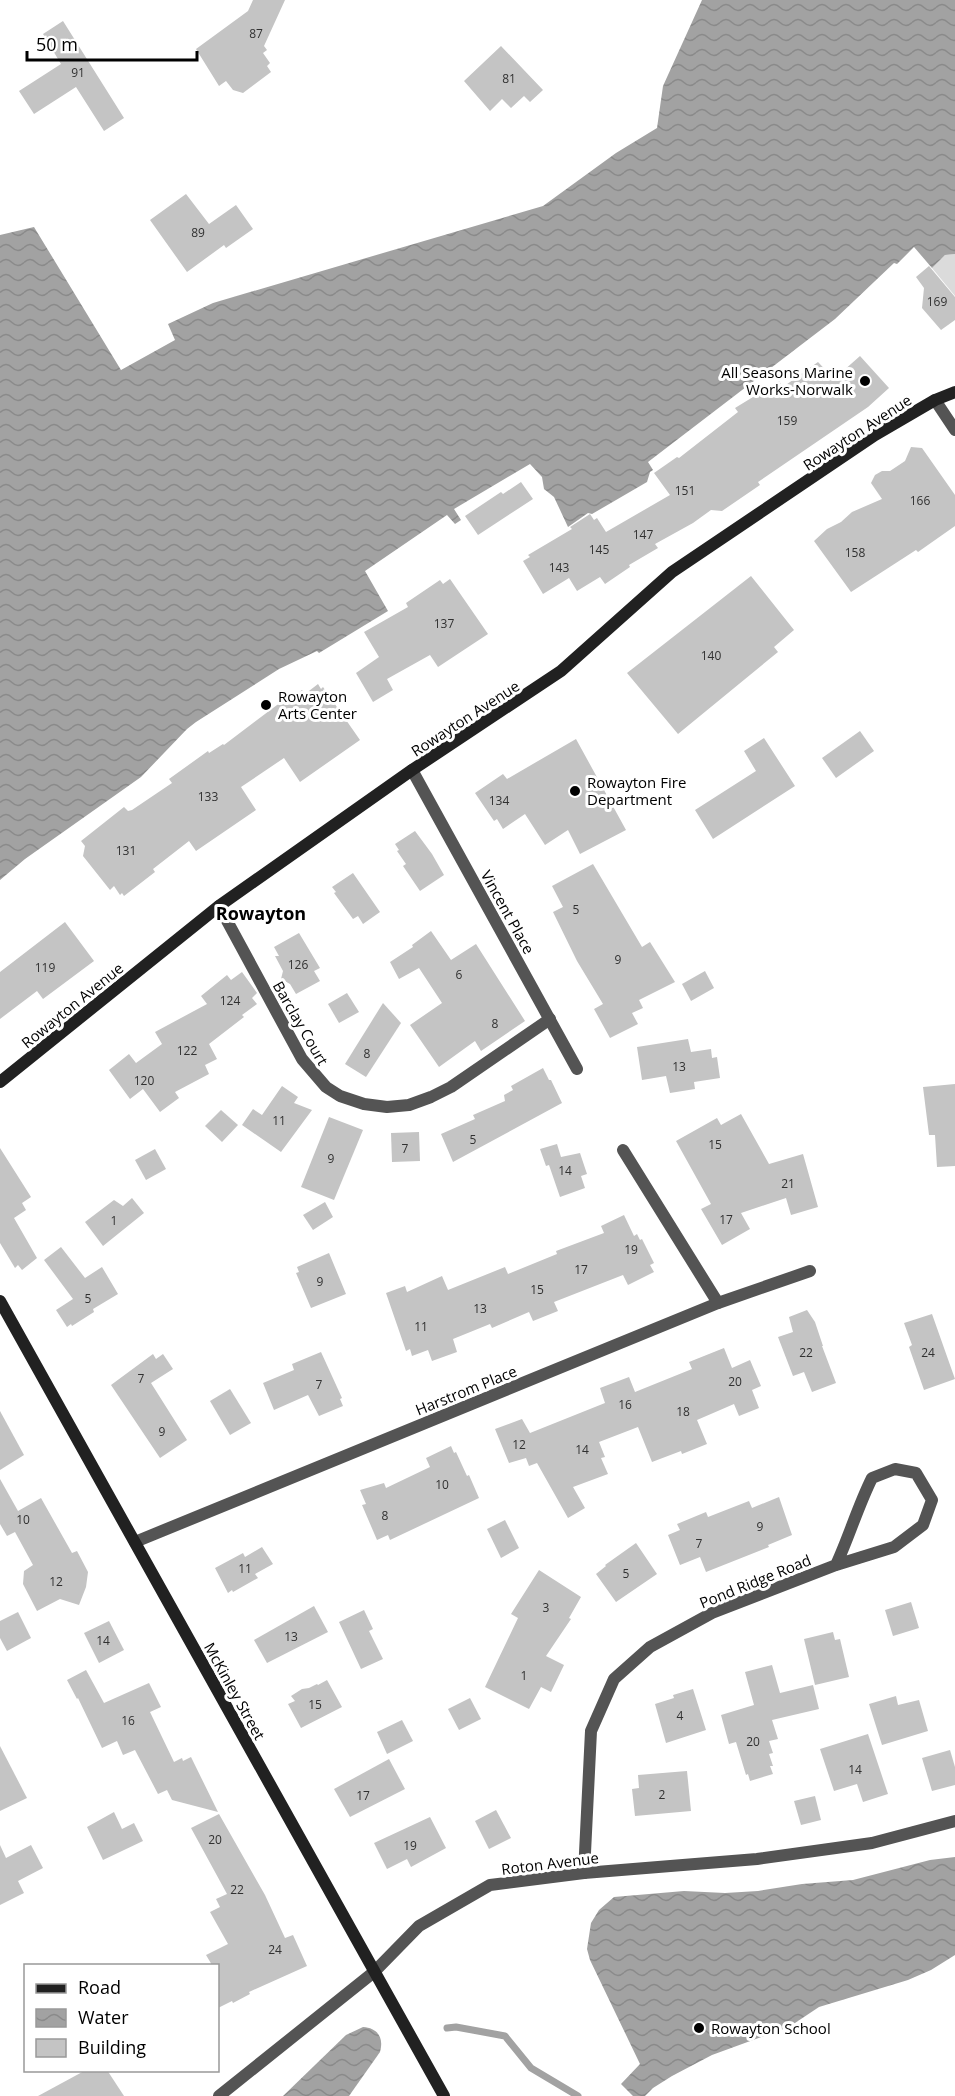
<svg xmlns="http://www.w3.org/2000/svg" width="955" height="2096" font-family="'Open Sans',sans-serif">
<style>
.park{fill:#dbdbdb}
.water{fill:url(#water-waves)}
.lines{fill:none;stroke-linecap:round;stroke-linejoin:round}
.stream{stroke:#a2a2a2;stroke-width:7}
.building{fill:#c4c4c4}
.minor{stroke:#545454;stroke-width:12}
.secondary{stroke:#212121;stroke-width:12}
.poi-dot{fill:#000;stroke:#fff;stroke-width:2}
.labels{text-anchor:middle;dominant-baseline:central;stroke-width:6;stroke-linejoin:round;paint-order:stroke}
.number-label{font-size:12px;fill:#313131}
.poi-label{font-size:15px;fill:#000;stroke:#fff;text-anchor:start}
.street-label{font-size:15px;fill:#000;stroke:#fff}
.quarter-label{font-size:18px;font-weight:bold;fill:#000;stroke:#fff}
</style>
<defs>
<pattern id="water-waves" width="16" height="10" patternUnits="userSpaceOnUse" patternTransform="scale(1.5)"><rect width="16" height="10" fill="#a2a2a2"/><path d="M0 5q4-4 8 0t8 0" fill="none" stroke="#8a8a8a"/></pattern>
</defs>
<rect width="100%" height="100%" fill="#fff"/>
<path class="park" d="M955,254V296L932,268L945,255Z"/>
<g class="water">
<path d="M702,0H955V254L945,255L932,268L914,247L897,264L894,263L835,319L648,462L653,470L650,472L647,482L592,514L588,513L568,527L554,497L544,489L542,477L530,464L454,509L461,520L455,524L447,515L365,571L388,611L319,653L317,651L279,669L196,722L187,729L141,777L25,859L0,880V235L34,227L121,370L175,340L168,324L213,303L543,206L616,153L657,128L663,86Z"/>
<path d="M955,1857V1955L931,1970L908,1980L819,2007L789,2027L712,2055L672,2076L653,2088L645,2096H633L621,2084L640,2064L590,1960L587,1949L591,1923L599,1910L614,1897L684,1891L725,1893L758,1891L802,1884L853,1880L930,1860Z"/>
<path d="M363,2027C378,2028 384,2038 380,2052L349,2096H283L346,2035Z"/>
</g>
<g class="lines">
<path class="stream" d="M447,2028L456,2027L505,2036L531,2068L578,2096"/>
</g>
<g class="building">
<path d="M253,0H285L264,46L267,50L263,53L270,63L267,66L271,72L243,93L233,90L226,81L219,86L196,49L248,11Z"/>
<path d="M63,21L124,118L104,131L76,87L34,114L19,91L61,64L43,34Z"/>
<path d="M501,46L543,90L530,102L524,96L511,108L502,99L490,111L464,81Z"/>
<path d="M186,194L209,224L236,205L253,229L226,248L224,245L187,272L150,220Z"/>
<path d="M929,266L955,297V320L941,330L922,308L924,288L916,277Z"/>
<path d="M860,356L889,388L868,407L758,482L760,485L722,511L711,510L693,523L655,544L658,548L629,565L630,567L605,584L600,577L577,591L569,578L543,594L523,561L530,557L528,555L572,529L570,527L590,514L594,520L597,518L606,532L670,495L654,473L677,457L679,458L738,412L735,408L779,381L783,387L818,362L834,379Z"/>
<path d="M911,447L922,448L955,495V526L918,552L916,550L851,592L814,541L827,529L841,522L852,512L882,499L871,483L875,475L882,471H890L905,461Z"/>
<path d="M521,482L533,499L478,535L465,516L501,492L503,494Z"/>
<path d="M751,576L794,630L774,647L778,652L678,734L627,673Z"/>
<path d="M450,579L488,634L438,667L430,655L387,679L393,690L373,702L356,673L379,657L364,632L408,607L406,603L440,580L443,584Z"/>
<path d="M318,684L321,689L323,687L360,740L300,782L284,758L241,787L256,810L196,851L189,841L153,869L155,872L124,896L122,893L120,895L114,886L110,890L83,856L85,846L81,841L124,807L128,811L132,810L172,783L169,779L208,751L209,753L223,744L224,745L281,702L282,704L302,690L305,694Z"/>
<path d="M860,731L874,751L836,778L822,758Z"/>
<path d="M764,738L795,786L713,839L695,810L756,771L744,751Z"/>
<path d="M576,739L626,830L580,854L568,830L545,845L525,814L503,829L497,819L494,821L475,793L503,774L507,779Z"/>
<path d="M415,831L432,854L444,875L420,891L403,866L406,864L397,851L399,850L395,844Z"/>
<path d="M593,864L642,947L650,942L675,982L639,1000L643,1008L632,1013L638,1024L610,1038L594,1009L603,1004L577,961L553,912L563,907L552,886Z"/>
<path d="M353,873L380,912L363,924L358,916L353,919L334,893L336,892L332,887Z"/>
<path d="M65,922L94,961L43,999L37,991L0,1019V972Z"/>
<path d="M431,931L451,960L476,944L525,1021L481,1051L475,1041L439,1067L410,1025L442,1003L419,968L399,979L390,962L413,947L412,945Z"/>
<path d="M299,933L320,968L314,971L320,981L296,994L290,984L281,979L283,971L275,956H279L274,947Z"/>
<path d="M705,971L714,988L691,1001L682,984Z"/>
<path d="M242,972L257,993L252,998L257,1004L242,1015L244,1017L209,1044L217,1059L205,1065L209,1074L175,1092L179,1098L160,1112L143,1089L130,1099L109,1070L129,1054L136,1063L162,1044L155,1032L207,1004L201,996L227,975L231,980Z"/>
<path d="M347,993L359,1012L339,1023L328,1004Z"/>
<path d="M383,1003L401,1023L366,1077L345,1064Z"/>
<path d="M688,1039L691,1052L711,1049L712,1058L717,1057L720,1078L694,1082L695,1089L670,1093L666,1076L642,1080L637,1047Z"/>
<path d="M543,1068L549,1080H551L562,1103L453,1162L441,1134L475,1119L473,1115L505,1101L504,1095L513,1090L511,1086Z"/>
<path d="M955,1084V1166L937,1167L935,1135H929L923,1087Z"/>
<path d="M282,1086L298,1097L294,1103L312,1110L281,1152L242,1125L253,1109L262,1115Z"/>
<path d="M221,1110L238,1125L222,1142L205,1126Z"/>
<path d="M741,1114L769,1164L803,1154L818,1207L791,1215L786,1198L741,1213L750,1229L722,1245L701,1209L711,1204L676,1141L717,1118L721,1125Z"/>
<path d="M329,1117L363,1130L334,1200L301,1187Z"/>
<path d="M419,1132L420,1161L392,1162L391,1133Z"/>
<path d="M557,1144L561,1157L580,1153L587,1174L581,1176L585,1188L560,1197L549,1165L546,1166L540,1149Z"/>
<path d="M0,1148L31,1197L22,1203L26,1210L14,1218L37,1258L22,1270L18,1265L15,1268L0,1243Z"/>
<path d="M155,1149L166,1169L146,1180L135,1160Z"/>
<path d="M132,1198L144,1213L103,1246L85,1222L114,1200L123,1206Z"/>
<path d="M325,1202L333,1217L313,1230L303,1215Z"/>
<path d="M624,1215L634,1236L637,1234L640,1240L642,1239L654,1263L650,1265L654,1272L628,1285L623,1275L554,1302L558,1311L533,1321L529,1312L492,1328L490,1324L453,1339L457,1352L432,1361L428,1350L412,1356L410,1349L406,1351L386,1293L405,1286L407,1292L442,1276L448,1290L505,1267L508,1274L557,1254L556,1251L604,1233L601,1226Z"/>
<path d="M61,1247L85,1278L102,1267L118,1294L93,1309L94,1312L72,1326L71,1324L67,1327L56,1310L73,1299L44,1260Z"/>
<path d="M329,1253L346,1294L311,1308L296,1273L299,1272L297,1267Z"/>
<path d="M807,1310L815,1322L823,1346H822L836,1383L812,1392L804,1372L793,1376L778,1337L793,1332L789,1317Z"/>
<path d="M932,1314L955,1379L924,1390L909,1347L912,1345L904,1323Z"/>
<path d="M724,1348L732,1368L750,1360L761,1386L752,1390L759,1408L739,1416L734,1404L697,1420L707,1444L682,1454L681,1451L652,1462L638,1427L599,1442L605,1457L601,1458L608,1474L573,1487L585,1508L568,1518L537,1463L529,1466L526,1458L509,1463L495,1429L522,1419L530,1433L605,1403L600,1388L629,1377L635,1392L692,1369L689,1362Z"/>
<path d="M321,1352L342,1398L340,1399L343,1406L319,1416L308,1395L274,1410L263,1383L294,1370L292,1364Z"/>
<path d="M153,1354L156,1359L163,1354L173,1369L151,1383L187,1440L160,1458L111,1385Z"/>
<path d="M230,1389L251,1423L230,1435L210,1401Z"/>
<path d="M0,1411L24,1455L0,1470Z"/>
<path d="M451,1446L454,1453L456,1452L467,1476L469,1475L479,1498L390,1540L388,1535L377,1540L362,1505L366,1504L360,1490L384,1483L386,1488L430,1467L426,1458Z"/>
<path d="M0,1479L18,1511L41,1498L72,1553L77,1551L88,1572L86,1587L79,1605L60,1599L37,1611L23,1584L24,1571L33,1565L15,1532L7,1536L0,1524Z"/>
<path d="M779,1497L792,1535L768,1545L769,1547L706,1572L700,1557L680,1565L668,1535L680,1530L677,1524L706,1512L708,1517L749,1501L752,1508Z"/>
<path d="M505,1520L519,1548L501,1558L487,1529Z"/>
<path d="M636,1543L657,1574L616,1602L596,1574L606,1566L605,1565Z"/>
<path d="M262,1547L273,1564L255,1574L258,1578L233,1592L232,1590L228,1593L215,1568L243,1553L245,1557Z"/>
<path d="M539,1570L581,1597L569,1618L571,1619L546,1656L564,1665L551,1692L541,1687L529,1709L485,1687L518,1618L511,1614Z"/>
<path d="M911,1602L919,1628L893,1636L885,1610Z"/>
<path d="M314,1606L328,1632L267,1663L254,1640Z"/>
<path d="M364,1610L373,1629L369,1631L383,1659L361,1669L339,1622Z"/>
<path d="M18,1612L31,1638L7,1651L0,1638V1621Z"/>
<path d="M109,1621L124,1650L99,1663L84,1633Z"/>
<path d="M833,1632L835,1640L840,1639L849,1677L815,1685L804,1639Z"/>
<path d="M772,1665L780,1693L813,1685L819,1709L772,1720L778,1739L769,1741L773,1753L769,1754L773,1766H770L773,1774L750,1781L748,1774L746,1775L736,1742L729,1744L721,1715L754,1705L745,1672Z"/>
<path d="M86,1670L104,1703L149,1683L161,1707L150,1712L174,1762L182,1758L183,1761L191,1757L218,1812L172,1800L167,1790L158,1794L135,1750L123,1755L117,1741L102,1748L78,1698L77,1699L67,1680Z"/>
<path d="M327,1680L342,1707L301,1728L288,1704L295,1701L291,1696L302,1689L309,1688L317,1684L318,1685Z"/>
<path d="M693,1689L706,1730L666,1743L655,1704L674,1698L673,1695Z"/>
<path d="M896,1696L898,1705L919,1700L928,1731L882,1745L869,1704Z"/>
<path d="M470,1698L481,1719L459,1730L448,1709Z"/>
<path d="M402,1720L413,1741L387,1754L377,1732Z"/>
<path d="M868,1734L888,1794L863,1802L857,1784L834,1791L820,1749Z"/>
<path d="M0,1746L27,1798L0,1811Z"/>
<path d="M950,1750L955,1767V1785L932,1791L922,1758Z"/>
<path d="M389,1759L405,1789L350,1817L334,1789Z"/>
<path d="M687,1771L691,1811L635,1816L632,1789L639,1788L638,1775Z"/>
<path d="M815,1796L821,1820L801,1825L794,1801Z"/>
<path d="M496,1810L511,1838L489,1849L475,1821Z"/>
<path d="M114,1812L122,1829L134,1823L143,1841L103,1860L87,1827Z"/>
<path d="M219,1814L265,1895L285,1938L293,1935L307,1966L249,1992L250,1994L233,2003L232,2001L218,2008V1965H212L206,1955L228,1944L210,1912L220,1907L216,1899L227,1894L191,1828Z"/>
<path d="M430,1817L446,1848L411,1867L407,1859L387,1869L374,1843Z"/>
<path d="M0,1845L6,1858L31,1845L43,1868L18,1881L24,1893L0,1905Z"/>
<path d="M86,2070H107L124,2096H38Z"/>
</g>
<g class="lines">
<g class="minor">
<path d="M935,400L955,430"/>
<path d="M412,770L577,1069"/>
<path d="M219,906L302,1059L326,1087L340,1096L364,1104L387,1107L409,1105L431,1097L451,1087L550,1019"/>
<path d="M623,1150L718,1303"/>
<path d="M135,1542L718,1303L810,1271"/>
<path d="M584,1873L591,1731L614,1679L650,1647L712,1613L836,1565L894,1547L923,1525L932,1500L916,1473L895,1469L872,1478C858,1506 849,1537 836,1565"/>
<path d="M219,2096L374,1972L419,1926L490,1885L584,1873L757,1859L872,1843L955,1821"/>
</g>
<g class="secondary">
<path d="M0,1082L219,906L412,770L561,671L672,572L875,435L935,400L955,392"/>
<path d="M0,1301L444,2096"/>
</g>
</g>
<g class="poi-dot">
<circle cx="865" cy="381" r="6"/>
<circle cx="266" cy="705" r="6"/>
<circle cx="575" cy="791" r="6"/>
<circle cx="699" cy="2028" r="6"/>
</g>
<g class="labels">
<g class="number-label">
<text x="256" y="33">87</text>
<text x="78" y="72">91</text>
<text x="509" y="78">81</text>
<text x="198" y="232">89</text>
<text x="937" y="301">169</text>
<text x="787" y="420">159</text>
<text x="685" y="490">151</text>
<text x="920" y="500">166</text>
<text x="643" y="534">147</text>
<text x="599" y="549">145</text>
<text x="855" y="552">158</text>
<text x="559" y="567">143</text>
<text x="444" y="623">137</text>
<text x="711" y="655">140</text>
<text x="208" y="796">133</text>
<text x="499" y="800">134</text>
<text x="126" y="850">131</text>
<text x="576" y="909">5</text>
<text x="618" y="959">9</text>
<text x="298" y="964">126</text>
<text x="45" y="967">119</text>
<text x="459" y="974">6</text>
<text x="230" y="1000">124</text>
<text x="495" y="1023">8</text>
<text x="187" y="1050">122</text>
<text x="367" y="1053">8</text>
<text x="679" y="1066">13</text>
<text x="144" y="1080">120</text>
<text x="279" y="1120">11</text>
<text x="473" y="1139">5</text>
<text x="715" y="1144">15</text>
<text x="405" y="1148">7</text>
<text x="331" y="1158">9</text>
<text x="565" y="1170">14</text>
<text x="788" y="1183">21</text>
<text x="726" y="1219">17</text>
<text x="114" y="1220">1</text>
<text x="631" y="1249">19</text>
<text x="581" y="1269">17</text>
<text x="320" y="1281">9</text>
<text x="537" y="1289">15</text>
<text x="88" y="1298">5</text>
<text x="480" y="1308">13</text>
<text x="421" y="1326">11</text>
<text x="806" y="1352">22</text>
<text x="928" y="1352">24</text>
<text x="141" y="1378">7</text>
<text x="735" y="1381">20</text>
<text x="319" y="1384">7</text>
<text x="625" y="1404">16</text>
<text x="683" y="1411">18</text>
<text x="162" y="1431">9</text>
<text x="519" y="1444">12</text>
<text x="582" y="1449">14</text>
<text x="442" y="1484">10</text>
<text x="385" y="1515">8</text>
<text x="23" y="1519">10</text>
<text x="760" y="1526">9</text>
<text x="699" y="1543">7</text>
<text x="245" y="1568">11</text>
<text x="626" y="1573">5</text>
<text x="56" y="1581">12</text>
<text x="546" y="1607">3</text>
<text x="291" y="1636">13</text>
<text x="103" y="1640">14</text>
<text x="524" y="1675">1</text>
<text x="315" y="1704">15</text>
<text x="680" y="1715">4</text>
<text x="128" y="1720">16</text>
<text x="753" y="1741">20</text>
<text x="855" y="1769">14</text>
<text x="662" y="1794">2</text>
<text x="363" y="1795">17</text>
<text x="215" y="1839">20</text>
<text x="410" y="1845">19</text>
<text x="237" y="1889">22</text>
<text x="275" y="1949">24</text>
</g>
<g class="poi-label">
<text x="853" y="372" text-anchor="end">All Seasons Marine<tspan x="853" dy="17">Works-Norwalk</tspan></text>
<text x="278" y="696">Rowayton<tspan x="278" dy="17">Arts Center</tspan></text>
<text x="587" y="782">Rowayton Fire<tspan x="587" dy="17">Department</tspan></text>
<text x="711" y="2028">Rowayton School</text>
</g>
<g class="street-label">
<text transform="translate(857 432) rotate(-33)">Rowayton Avenue</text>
<text transform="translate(465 718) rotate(-33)">Rowayton Avenue</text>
<text transform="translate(508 912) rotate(61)">Vincent Place</text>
<text transform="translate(72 1005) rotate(-39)">Rowayton Avenue</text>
<text transform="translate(301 1023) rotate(60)">Barclay Court</text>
<text transform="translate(466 1390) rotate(-22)">Harstrom Place</text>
<text transform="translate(755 1581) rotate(-22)">Pond Ridge Road</text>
<text transform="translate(235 1691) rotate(61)">McKinley Street</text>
<text transform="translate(550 1863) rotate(-7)">Roton Avenue</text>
</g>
<g class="quarter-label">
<text x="261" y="913">Rowayton</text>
</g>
</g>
<rect x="24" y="1964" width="195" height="108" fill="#ffffff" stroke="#999999" stroke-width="1.5"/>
<rect x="36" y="1984" width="30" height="9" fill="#212121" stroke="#999999" stroke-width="1.5"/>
<text x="78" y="1994" font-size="18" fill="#000000">Road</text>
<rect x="36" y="2009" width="30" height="18" fill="url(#water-waves)" stroke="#999999" stroke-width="1.5"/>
<text x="78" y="2024" font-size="18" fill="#000000">Water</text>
<rect x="36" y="2039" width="30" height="18" fill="#c4c4c4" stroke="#999999" stroke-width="1.5"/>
<text x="78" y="2054" font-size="18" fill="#000000">Building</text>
<path d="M27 51v9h170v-9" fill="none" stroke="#000000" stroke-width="3"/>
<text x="36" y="51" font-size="18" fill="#000000" stroke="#ffffff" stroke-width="4.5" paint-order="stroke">50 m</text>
</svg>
